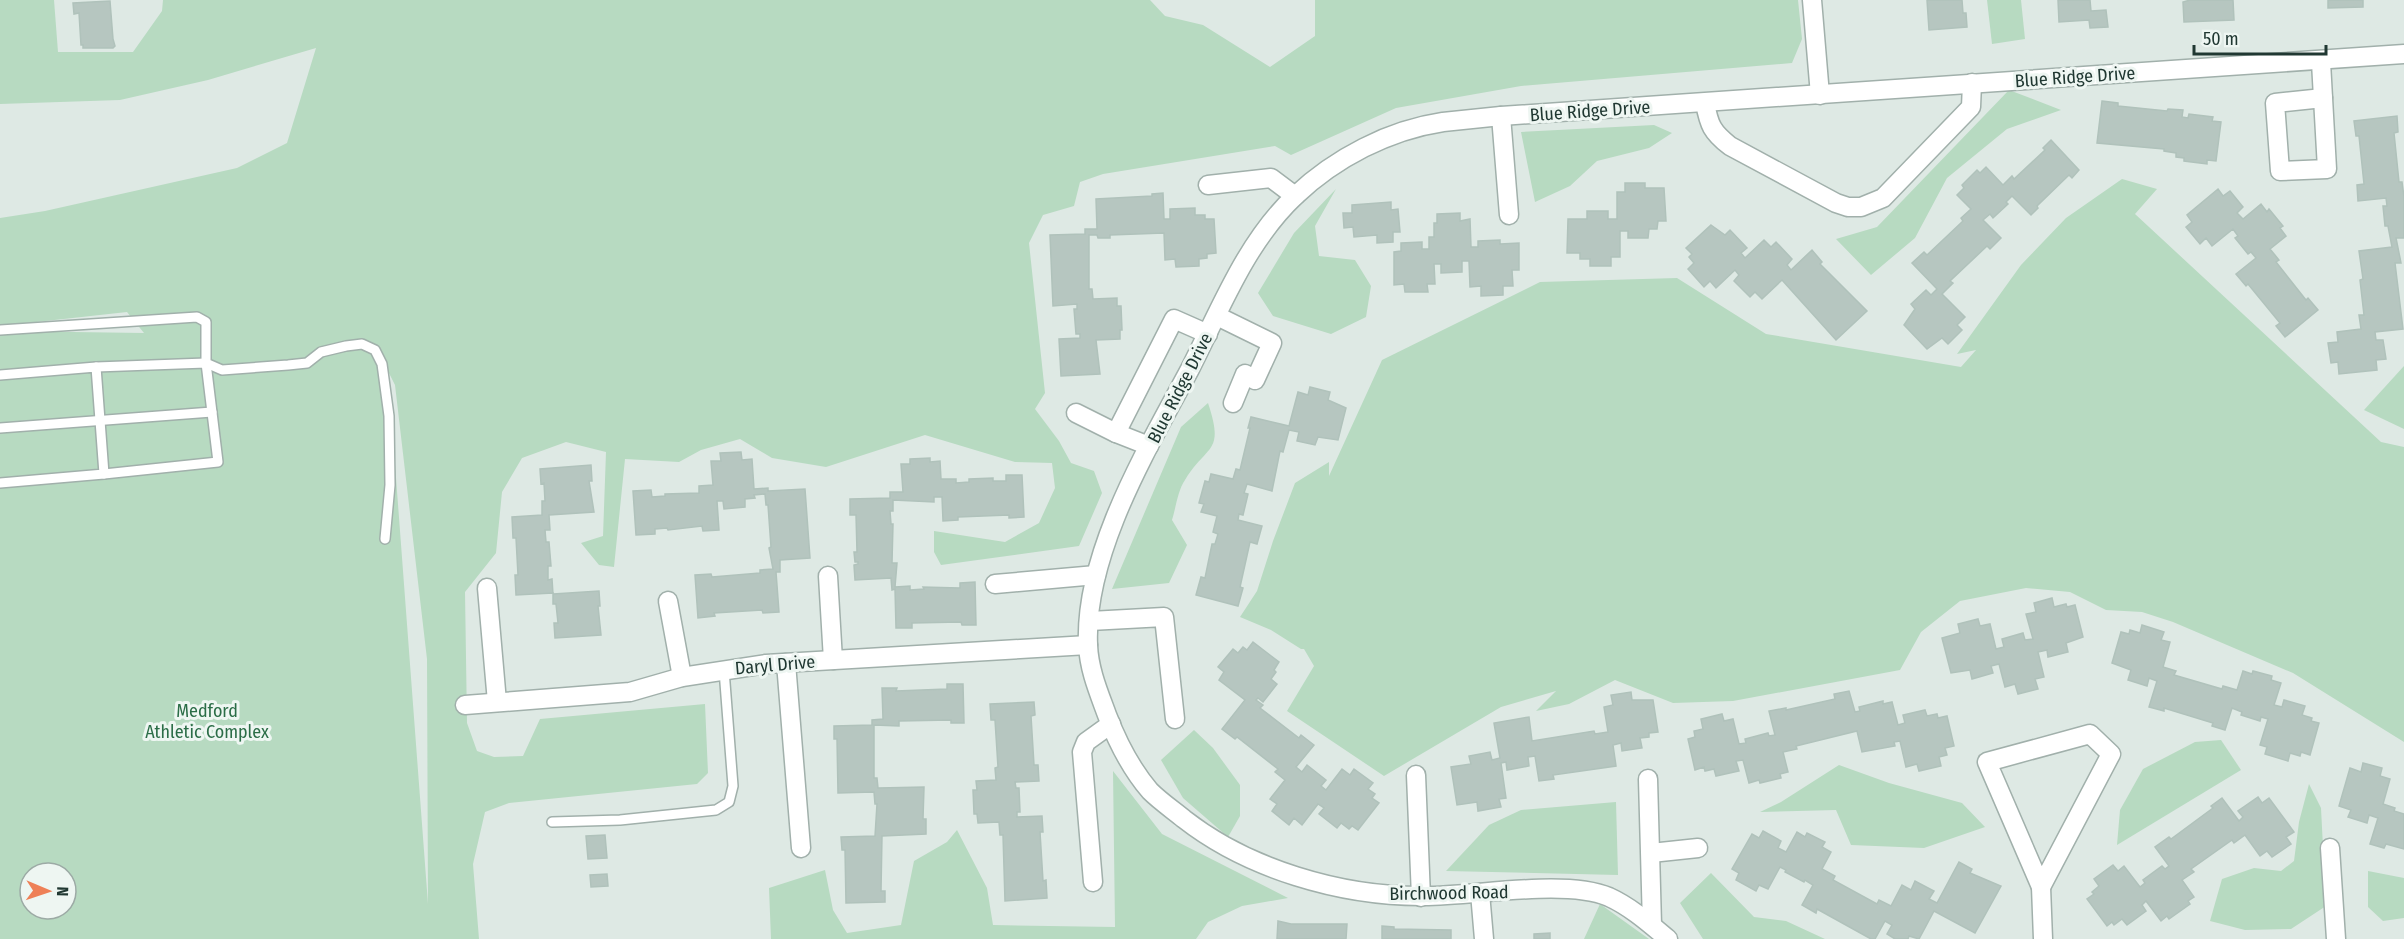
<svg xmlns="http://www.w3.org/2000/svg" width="2404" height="939" font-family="'Fira Sans Condensed',sans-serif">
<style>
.green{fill:#b7dac1;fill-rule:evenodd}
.building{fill:#b6c6c0;stroke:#b0c2bb;stroke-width:1.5}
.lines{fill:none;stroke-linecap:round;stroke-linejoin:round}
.service-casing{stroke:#a1b0ab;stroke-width:12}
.minor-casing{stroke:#a1b0ab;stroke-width:21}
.service{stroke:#fff;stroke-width:9}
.minor{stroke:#fff;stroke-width:18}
.labels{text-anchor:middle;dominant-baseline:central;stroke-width:6;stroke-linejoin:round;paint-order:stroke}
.street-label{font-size:18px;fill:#203832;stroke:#eef6f2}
.park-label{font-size:18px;fill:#2b6d47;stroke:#eef6f2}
</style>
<rect width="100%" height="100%" fill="#dee9e4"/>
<g class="green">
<path d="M0,0H54L58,52H133L162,11L163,0H1150L1165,16L1203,25L1270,67L1315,36V0H1798L1802,39L1792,63L1521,86L1396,108L1291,155L1275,146L1103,174L1080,182L1074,206L1043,215L1029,243L1045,393L1035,409L1059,441L1071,463L1094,471L1102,493L1079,546L941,565L934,552V531L1005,542L1039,523L1055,488L1052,463L1015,462L925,435L826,467L772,458L740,439L701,450L679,462L625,459L614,567L599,565L581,543L603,536L606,452L566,442L522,458L502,492L496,553L465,592L467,723L477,751L494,757L523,756L540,719L705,704L708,773L697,784L509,803L485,812L473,864L479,939H0V331L144,333L127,312L0,326V218L45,211L237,168L287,143L316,48L208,80L120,100L0,104ZM388,371L395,385L427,659L428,904ZM30,873H66V909H30Z"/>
<path d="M1987,0H2021L2025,39L1992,44Z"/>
<path d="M2009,90L2061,110L2007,129L1947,178L1915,238L1871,275L1836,239L1877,227Z"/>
<path d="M1654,125L1672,133L1649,148L1597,161L1570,186L1535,202L1521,132Z"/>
<path d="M2122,179L2157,189L2135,214L2381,442L2404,447V742L2293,673L2173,622L2142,612L2106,610L2070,592L2026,588L1960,601L1921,632L1900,670L1733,701L1673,703L1615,680L1569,704L1536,711L1556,691L1501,707L1384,776L1287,711L1314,666L1304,649H1301L1271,630L1240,617L1257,591L1273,541L1295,483L1329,462V476L1382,360L1540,282L1677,278L1766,334L1961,367L1976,350L1957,354L2021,265L2066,218Z"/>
<path d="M1336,189L1315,226L1319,256L1355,260L1371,286L1366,317L1331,334L1273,316L1258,293L1294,233Z"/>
<path d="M2404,366V429L2364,410Z"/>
<path d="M1208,403C1225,454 1207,444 1185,480C1178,490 1176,507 1172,520L1187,545L1169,583L1112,589L1181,427Z"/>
<path d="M1194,730L1213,748L1240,785V816L1228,837L1183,798L1161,760Z"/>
<path d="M2221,740L2241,770L2117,845L2120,810L2143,769L2195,742Z"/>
<path d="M1839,765L1889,783L1962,803L1985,827L1924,848L1851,845L1836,810L1760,812L1781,802Z"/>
<path d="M1113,771L1162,834L1288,898L1242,906L1208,922L1196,939H771L769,888L825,870L833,910L847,933L901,925L914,861L947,842L957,830L987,888L993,925L1115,927Z"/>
<path d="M2309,784L2321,808L2326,906L2291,929L2245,930L2210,921L2222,879L2254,868L2281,871L2294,861L2299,822Z"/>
<path d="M1616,802L1618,875L1446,871L1489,825L1521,810Z"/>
<path d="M2368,871L2404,878V918L2383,921L2368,907Z"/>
<path d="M1711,873L1754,917L1786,921L1825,939H1703L1680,903Z"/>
<path d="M1600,904L1649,939H1584Z"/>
</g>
<g class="building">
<path d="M1927,0H1962L1963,13H1966L1967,27L1929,30Z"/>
<path d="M2058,0H2090L2091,11L2106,10L2108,27L2090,28L2089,20L2059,22Z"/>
<path d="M2190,0H2233L2234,20L2184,22L2183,2Z"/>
<path d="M2328,0H2363V7L2328,8Z"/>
<path d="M110,1L113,39L115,46L113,48H83V45H81L79,13L74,14L73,3Z"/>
<path d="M2102,101L2118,103V106L2167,111L2168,109L2183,110L2182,117L2188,118L2189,114L2213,117L2212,121L2221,122L2216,161L2207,160V164L2184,161V158L2176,157V153L2164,151V149L2097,143Z"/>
<path d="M2397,116L2398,132L2394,133L2399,182H2402L2404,197V238H2396L2401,263H2395L2403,329L2375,332L2376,340H2383L2386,359L2376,360L2377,370L2339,374L2338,362L2331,363L2328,343L2338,342L2337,332L2361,329L2359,315H2364L2360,280L2363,279L2359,251L2392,247L2388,226H2385L2383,206H2387L2386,198L2358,201L2357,185L2364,184L2359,136H2356L2354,121Z"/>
<path d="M2051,140L2079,170L2072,178L2069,175L2037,206L2038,208L2031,215L2012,196L2006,202L2008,204L1993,218L1990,214L1983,220L2001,238L1990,249L1987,246L1950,281L1953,283L1942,294L1965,317L1957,325L1962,330L1948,344L1942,338L1927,349L1904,325L1915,309L1911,304L1926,290L1931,295L1937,289L1912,263L1924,252L1927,255L1963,221L1961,218L1971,209L1957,195L1964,188L1962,185L1977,170L1980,173L1986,167L2003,185L2012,176L2014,179L2045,150L2043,148Z"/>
<path d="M1625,183H1645V188H1664L1666,221H1658L1657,229H1649L1648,238H1628V231H1620V257H1611V266H1590V259H1580V253H1567L1568,219H1587V211H1608V219H1617V192H1625Z"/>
<path d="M2218,189L2223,196L2230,191L2243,207L2237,213L2243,219L2261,204L2267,212L2269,209L2283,226L2280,228L2286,236L2270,249L2279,260L2276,262L2306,300L2308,298L2318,310L2285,337L2276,326L2280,323L2248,284L2246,286L2236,274L2256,258L2251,252L2248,254L2235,238L2238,236L2233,229L2212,246L2206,238L2200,244L2186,227L2192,222L2187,215Z"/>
<path d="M1163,193L1164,219H1170V209L1195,208V215H1205V219H1214L1216,253L1207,254V258L1199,259V266L1176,267L1175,259L1165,260L1164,233L1110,235V238H1098L1097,235H1089V289H1092L1093,299L1117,298V306H1121L1122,330H1120V339L1096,340L1100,374L1061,376L1059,339L1080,338V334H1076L1074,309H1077V304L1053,306L1050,235L1085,234V229H1097L1096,199L1152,196V194Z"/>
<path d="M1391,202V210L1398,209L1400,232H1393V242L1377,243V235L1354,237L1353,227L1344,228L1343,213H1352V205Z"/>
<path d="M1460,213V221L1470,219L1471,247H1478V241L1500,240V244L1519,243V270H1512L1513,286H1503V295L1481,296V286L1470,287L1469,261H1462V272L1441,273V264H1434L1435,284H1427L1428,292H1405L1404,284L1394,285V252L1401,251V243L1422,242V249H1429V237H1434V223H1437V214Z"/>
<path d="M1711,225L1725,235L1730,230L1747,248L1741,253L1745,258L1764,240L1771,247L1776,242L1792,259L1787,265L1791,270L1812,250L1822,262L1820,264L1867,311L1836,340L1782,280L1762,299L1755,292L1750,297L1734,281L1739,275L1735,270L1716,288L1710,281L1704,287L1688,269L1694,263L1689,257L1692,254L1686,248Z"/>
<path d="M1310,387L1330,392L1328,400L1346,408L1338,440L1318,437L1315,445L1297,441L1299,432L1289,430L1283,452L1280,451L1272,491L1247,484L1244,493L1248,494L1243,515L1239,514L1238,520L1262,526L1257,544L1250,542L1240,587L1243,588L1238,606L1196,595L1201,577L1205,578L1212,544H1215L1218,534L1213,532L1217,516L1201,512L1204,504L1199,503L1205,481L1209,482L1211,474L1233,479L1236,469L1240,470L1250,428H1248L1251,417L1289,426L1298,392L1308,395Z"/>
<path d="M741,452L742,460L752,459L754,489L768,488V491L805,489L810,558L780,560V572H776L779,612L763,613L762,610L714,613L715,616L698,618L695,575L711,574L712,577L760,573V570L773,569L769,548L771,547L768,505H766L765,494L754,495L755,498L745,499V507L724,509L723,501H717L719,530L703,531L702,526L668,530L667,528L655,529V534L636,535L633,491L651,490L652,497L665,496V494L699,493V486L713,485L711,461H721L720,453Z"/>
<path d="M930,458V462L940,461L941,479H956V483L969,482V479L993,478V481H1006V475H1022L1024,517L1009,518V515L958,517V520L943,521L942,497H934V502L893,500V511H890L891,524H893L892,563H897L895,587L910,586V590L924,589L923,587L960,588V583L975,582L976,625H962L961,622L912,623V628H896L895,589L892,590L891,578L855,580L854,565L858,564V562H855L854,552H857L856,515H850V499L890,498V492H903L901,464H910V459Z"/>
<path d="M591,465L592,481H589L594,512L549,515L550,530H545L546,542H549L551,566H548V580L552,579L553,594L599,591L600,606H598L601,635L555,638L554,623H558L556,604H553V593L516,595L515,575H518L516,538H513L512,517L542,515V501H545L544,483L541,484L540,469Z"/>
<path d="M2052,598L2054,607L2066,604L2067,607L2075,605L2083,637L2066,643L2068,652L2048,657L2047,650L2038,652L2044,677L2035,679L2038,689L2018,694L2015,684L2005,687L1999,664L1991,666L1993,673L1972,679L1970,670L1951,673L1942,638L1960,633L1958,624L1978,619L1980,626L1990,624L1996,649L2004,647L2002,639L2023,633L2025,640L2033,639L2026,614L2036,612L2034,603Z"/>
<path d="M2142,625L2164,632L2161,640L2170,642L2163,667L2176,671L2174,675L2222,689L2223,686L2237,690L2243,671L2252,674L2253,671L2272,676L2271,680L2281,683L2274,705L2282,707L2284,700L2305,706L2302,715L2312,718L2311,721L2319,723L2310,755L2301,752L2300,756L2290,753L2288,761L2265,754L2267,747L2260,745L2268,719L2261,717L2260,721L2241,715L2242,712L2232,708L2225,730L2212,726L2213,723L2164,708V711L2149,707L2157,681L2149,678L2147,686L2128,680L2131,670L2112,663L2121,632L2129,634L2130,630L2140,633Z"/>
<path d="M1253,642L1279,662L1274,670L1276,672L1271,679L1277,684L1263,702L1258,698L1256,700L1263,705L1260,708L1299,738L1301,735L1314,745L1296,767L1302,772L1307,765L1326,780L1321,786L1326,790L1342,769L1350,775L1354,769L1373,783L1368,789L1375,794L1372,798L1379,803L1358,830L1352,826L1349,829L1341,823L1337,828L1319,814L1324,808L1318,804L1302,825L1294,818L1289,825L1272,811L1277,804L1270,799L1285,780L1275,772L1278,769L1237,737L1235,739L1222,729L1245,700L1219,680L1224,672L1218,667L1233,649L1238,653L1243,647L1247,650Z"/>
<path d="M947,684H963L964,723H951V720L899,721V726L874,725V778H877L878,788L924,787L923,819H926V834L882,836L881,891H885V902L846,903L845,850H842L841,837L875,836L877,804H875L874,792L838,793L837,739H834V726L872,725V720L883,719L882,688H897L896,691L947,689Z"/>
<path d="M1849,691L1855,712L1860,711L1859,707L1883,701V704L1892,702L1898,725L1905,723L1903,715L1925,710L1927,716L1937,714L1938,718L1947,716L1954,746L1945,748L1947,755L1939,757L1941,766L1919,771L1917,764L1906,767L1900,741L1894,742L1895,746L1862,752L1857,731L1796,746L1797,749L1783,752L1788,772L1780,774L1781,778L1760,783L1759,780L1749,783L1743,760L1736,761L1739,771L1716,776L1714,769L1705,771L1704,767L1695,770L1688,739L1695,737L1694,731L1703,729L1701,719L1722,714L1724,721L1733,719L1739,744L1746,743L1745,739L1768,733L1769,736L1775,735L1769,711L1786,708V710L1835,699L1834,694Z"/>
<path d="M1631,692L1632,700H1653L1658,732L1649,733V737L1640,738L1642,748L1622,751L1621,743L1613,745L1616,766L1553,775L1554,779L1539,781L1535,756L1528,757L1529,766L1507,770L1506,762L1501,763L1506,798L1499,799L1501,807L1478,811L1477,802L1457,805L1451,767L1471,764L1469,756L1490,752L1492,760L1500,758L1494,723L1529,717L1532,741L1594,731L1595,734L1608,732L1604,707L1613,705L1611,695Z"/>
<path d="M1034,702L1035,715L1031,716L1034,765H1038L1039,781L1015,782L1016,788H1019L1020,812H1017V817L1042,816L1043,832H1040L1043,881L1046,880L1047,898L1005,901L1003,835H1000L999,822L978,823L977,814H974L973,790H977L976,781L996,780L995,768L998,767L995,720H991L990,704Z"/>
<path d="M2363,763L2382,768L2380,776L2390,779L2383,804L2395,808L2394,811L2404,814V849L2386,844L2384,848L2370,844L2378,818L2369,815L2367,823L2348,817L2351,810L2339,806L2350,768L2361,772Z"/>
<path d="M2258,797L2262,803L2269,798L2294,832L2286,837L2291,844L2272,857L2267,851L2260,856L2245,835L2234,843L2232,840L2191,869L2194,872L2182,880L2194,897L2188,901L2190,904L2169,919L2167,916L2161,921L2146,901L2142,905L2146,911L2127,925L2122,919L2114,925L2112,922L2107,926L2087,899L2094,894L2092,892L2099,886L2094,879L2113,865L2118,871L2124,866L2140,887L2145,883L2143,880L2162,866L2165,869L2169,866L2155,847L2169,837L2171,839L2213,808L2211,806L2222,798L2239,821L2243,817L2238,811Z"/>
<path d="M1763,831L1781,841L1778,848L1786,852L1797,832L1805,837L1807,833L1825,842L1822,847L1831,852L1822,869L1835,876L1833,880L1877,904L1879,900L1891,906L1902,885L1911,890L1915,881L1934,891L1929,899L1937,903L1959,862L1972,869L1970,873L2001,886L1975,933L1934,911L1919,939L1909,936L1908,939H1895L1887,934L1892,925L1885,921L1875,939H1871L1817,909L1816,913L1802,905L1813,885L1805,880L1804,882L1785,872L1786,870L1780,867L1768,889L1759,885L1756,891L1736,880L1739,873L1732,869L1752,834L1759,838Z"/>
<path d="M605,835L607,858L588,859L586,836Z"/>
<path d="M607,874L608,886L591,887L590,875Z"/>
<path d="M1278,921L1291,924H1347L1346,939H1277Z"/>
<path d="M1382,926L1394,927V929L1451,930V939H1382Z"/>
<path d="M1550,933V939H1534V934Z"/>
</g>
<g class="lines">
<g class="service-casing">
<g id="service">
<path d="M0,330L197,317L206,322V363L222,370L288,365L307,363L321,352L346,346L362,344L375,350L382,364L389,416L390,485L385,539"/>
<path d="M96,367L206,363L218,462L104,474"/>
<path d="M0,375L96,367L104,474L0,483"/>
<path d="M0,428L212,412"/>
<path d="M552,822L620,820L716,810L729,802L733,786L724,670"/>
</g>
</g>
<g class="minor-casing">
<g id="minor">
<path d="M1812,0L1820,95"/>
<path d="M2321,62L2323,98"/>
<path d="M2323,98L2327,169L2280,171L2275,103Z"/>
<path d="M1705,103C1709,125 1712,132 1730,146L1836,203L1848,207H1861L1883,198L1971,107L1972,83"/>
<path d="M1501,116L1509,215"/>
<path d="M1208,185L1271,178L1295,196"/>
<path d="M1217,316L1272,343L1255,380L1245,374L1233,403"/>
<path d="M1076,413L1116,433L1149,446"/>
<path d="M1116,433L1174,319L1208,334"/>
<path d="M828,576L833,660"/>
<path d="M995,584L1096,575"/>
<path d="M487,588L497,702"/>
<path d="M668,601L682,677"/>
<path d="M1090,621L1164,617L1175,719"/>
<path d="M786,663L801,848"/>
<path d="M465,705L630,692L682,677L766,664L1088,645"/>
<path d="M2090,734L2111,754L2041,887L1987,762Z"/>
<path d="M1416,775L1421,897"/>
<path d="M1648,779L1652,925"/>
<path d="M2330,848L2336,939"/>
<path d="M1651,853L1698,848"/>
<path d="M1093,882L1082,752L1086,742L1111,724"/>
<path d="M2041,887L2043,939"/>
<path d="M1480,893L1484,939"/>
<path d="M1668,939C1650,924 1631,907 1609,897C1564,878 1472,897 1421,896C1340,896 1248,869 1184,819C1173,810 1160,801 1150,791C1132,770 1117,741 1107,715C1099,693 1089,670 1088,645C1084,553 1148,448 1190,369C1220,310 1246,242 1295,196C1335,158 1389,130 1443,122C1462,120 1481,118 1501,116L2404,54"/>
</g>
</g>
<use href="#service" class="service"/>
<use href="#minor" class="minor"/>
</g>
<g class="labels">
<g class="street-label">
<text transform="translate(2075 77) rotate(-4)">Blue Ridge Drive</text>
<text transform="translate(1590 111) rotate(-4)">Blue Ridge Drive</text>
<text transform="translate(1180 388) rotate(-63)">Blue Ridge Drive</text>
<text transform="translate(775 665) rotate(-5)">Daryl Drive</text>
<text transform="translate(1449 893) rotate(-1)">Birchwood Road</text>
</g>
<g class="park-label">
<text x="207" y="711">Medford<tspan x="207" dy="21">Athletic Complex</tspan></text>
</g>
</g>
<g transform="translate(48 891) rotate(92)"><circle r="28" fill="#eef6f2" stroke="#9caaa5" stroke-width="1.5"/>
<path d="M0-4.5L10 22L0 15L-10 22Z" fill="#ee8057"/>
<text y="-9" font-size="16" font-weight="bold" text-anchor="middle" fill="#203832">N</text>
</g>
<path d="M2194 45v9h132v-9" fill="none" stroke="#203832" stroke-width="3"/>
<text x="2203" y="45" font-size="18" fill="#203832" stroke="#eef6f2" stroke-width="4.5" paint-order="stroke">50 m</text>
</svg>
